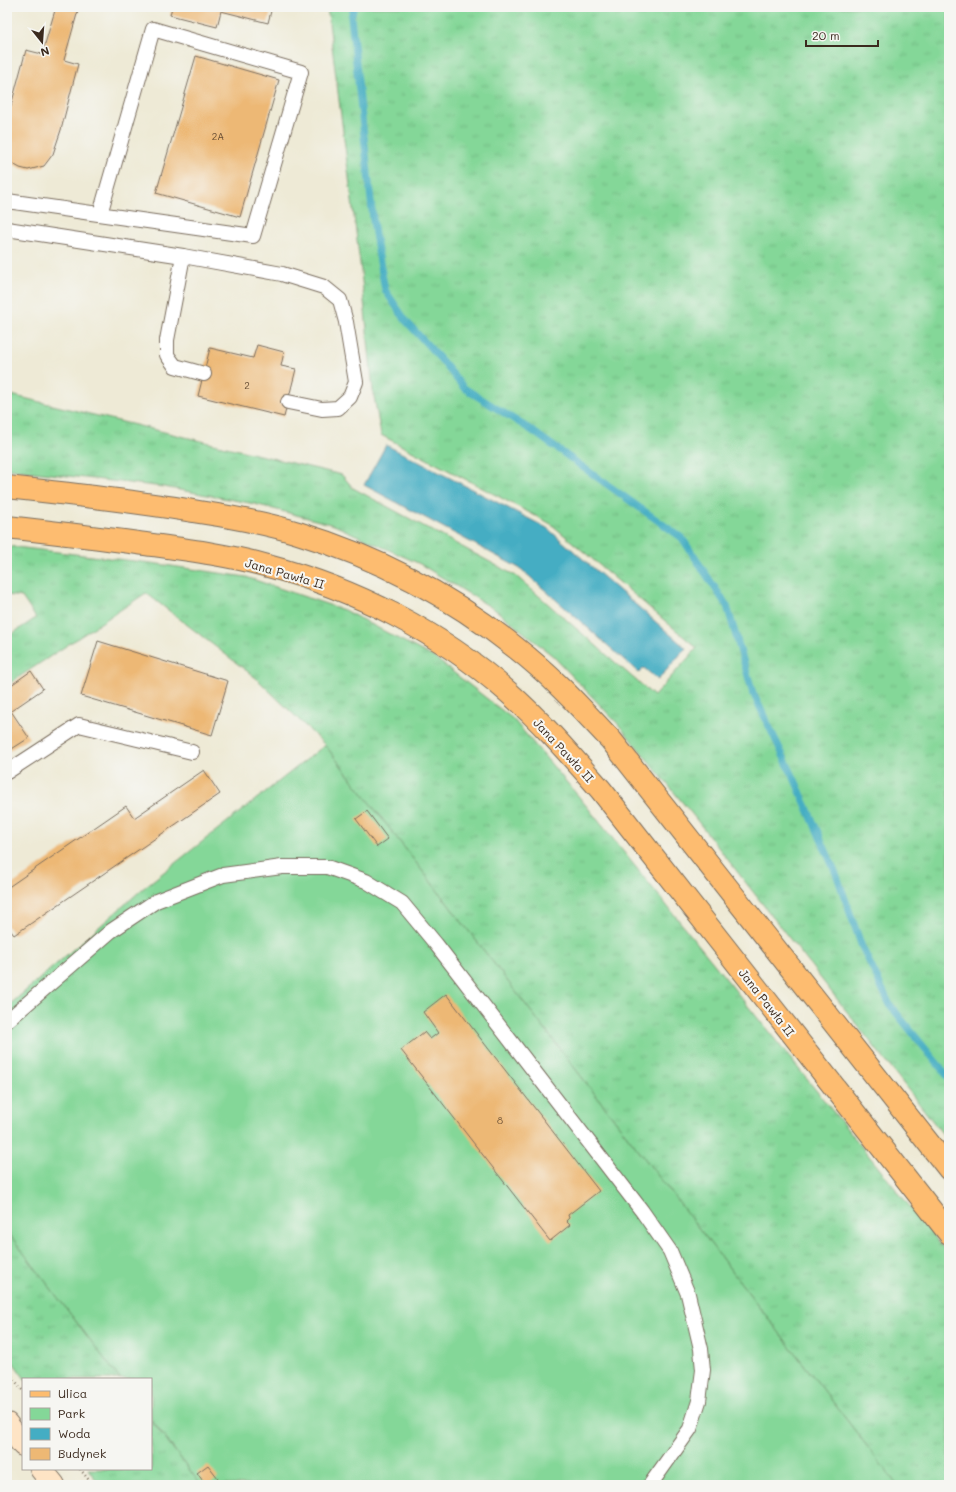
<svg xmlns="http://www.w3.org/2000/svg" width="956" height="1492" font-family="Mali,sans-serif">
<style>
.grass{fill:url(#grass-tufts);stroke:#60805b}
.park{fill:#84d798;stroke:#60805b}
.water{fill:#44adc3;stroke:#406c70}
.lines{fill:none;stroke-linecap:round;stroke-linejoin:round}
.stream{stroke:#44adc3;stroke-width:7}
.building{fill:#edb874}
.lane-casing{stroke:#7a6d5e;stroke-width:16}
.secondary-casing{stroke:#7a6d5e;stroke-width:24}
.primary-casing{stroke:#7a6d5e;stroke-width:24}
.path{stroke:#7a6d5e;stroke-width:2.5;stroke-dasharray:1 3;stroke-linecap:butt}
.lane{stroke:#fff;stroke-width:14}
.secondary{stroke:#fee4c5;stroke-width:22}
.primary{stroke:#fdbc6f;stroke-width:22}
.labels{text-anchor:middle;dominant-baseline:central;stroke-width:4;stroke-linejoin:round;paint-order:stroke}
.number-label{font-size:10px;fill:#684e34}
.street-label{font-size:12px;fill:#3b2a1e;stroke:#f6f6f2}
</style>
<defs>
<pattern id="grass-tufts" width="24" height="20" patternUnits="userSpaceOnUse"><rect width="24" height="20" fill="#84d798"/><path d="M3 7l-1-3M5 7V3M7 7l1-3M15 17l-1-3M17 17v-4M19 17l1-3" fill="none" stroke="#73b983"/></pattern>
</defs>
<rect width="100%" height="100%" fill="#f6f6f2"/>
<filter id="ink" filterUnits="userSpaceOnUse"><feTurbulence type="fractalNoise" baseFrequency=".025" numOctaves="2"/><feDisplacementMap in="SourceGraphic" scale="8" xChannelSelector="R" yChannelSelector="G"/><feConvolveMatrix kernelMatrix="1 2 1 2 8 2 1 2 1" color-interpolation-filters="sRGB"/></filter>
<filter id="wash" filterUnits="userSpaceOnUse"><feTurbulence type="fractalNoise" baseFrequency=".012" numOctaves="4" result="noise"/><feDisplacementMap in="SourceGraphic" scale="16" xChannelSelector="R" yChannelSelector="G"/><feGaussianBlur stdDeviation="0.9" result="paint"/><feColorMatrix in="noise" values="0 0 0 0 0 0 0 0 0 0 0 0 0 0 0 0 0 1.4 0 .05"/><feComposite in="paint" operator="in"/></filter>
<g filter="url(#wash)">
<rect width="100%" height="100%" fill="#eeead6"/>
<g class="grass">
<path d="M327,7H949V1142L692,814L618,724L553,656L497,611L420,564L334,525L255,504L164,487L7,469V394L342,475L353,488L516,576L654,696L697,648L551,524L381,435L373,391L361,271Z"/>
<path d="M7,546L151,563L246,577L344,610L435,658L513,719L580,798L949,1255V1485H897L325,745L256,678L146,593L7,685V637L36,618L22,597L7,595Z"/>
<path d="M7,1231L120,1379H25L7,1354Z"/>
<path d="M151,1420L201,1485H100L88,1469H151Z"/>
</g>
<path class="park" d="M325,745L897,1485H201L151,1419V1379H120L7,1231V1007L146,886Z"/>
<path class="water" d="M386,445L547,528L686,648L658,680L644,668L639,673L521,569L364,485Z"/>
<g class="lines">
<path class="stream" d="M354,7L351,17L374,228L385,290L406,321L442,361L464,388L531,430L682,538L727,606L753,693L795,780L837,876L862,947L890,1005L949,1078"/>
</g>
<g id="blocks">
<g class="building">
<path d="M56,7H79L64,60L78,64L61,130L53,154L44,166L28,170L20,168L11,163L7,166V112L9,113L26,50L42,54Z"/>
<path d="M172,7H272L268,23L221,11L217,27L170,15Z"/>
<path d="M196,56L279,80L240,217L156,193Z"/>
<path d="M257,345L284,352L281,366L296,369L284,417L198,396L210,348L253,358Z"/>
<path d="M98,641L228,681L212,735L81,696Z"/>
<path d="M31,671L43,689L11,711L29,738L7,752V688Z"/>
<path d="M204,770L220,794L14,935L7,926V888L126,806L134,818Z"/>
<path d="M367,811L388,839L377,847L356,819Z"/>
<path d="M446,994L599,1191L568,1215L569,1218L566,1221L570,1225L550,1241L401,1050L424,1032L430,1039L438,1033L423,1012Z"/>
<path d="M208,1465L218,1478L209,1485H206L197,1473Z"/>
</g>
</g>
</g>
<g filter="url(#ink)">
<use href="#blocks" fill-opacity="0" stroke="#7a6d5e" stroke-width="1"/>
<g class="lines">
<g class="lane-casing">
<g id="lane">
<path d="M7,201L253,236L301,72L153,29L100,214"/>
<path d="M7,229L183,256L282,274L324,287L340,300L346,322L356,382L350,397L338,408L322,409L288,402"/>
<path d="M183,256L167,340V355L175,366L204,374"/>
<path d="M7,772L79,725L192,752"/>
<path d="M7,1021L111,931L156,901L223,875L282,867H327L366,881L402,903L436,944L642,1211L670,1251L688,1294L701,1349L703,1370L699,1401L690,1429L650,1485"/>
</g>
</g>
<g class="secondary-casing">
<g id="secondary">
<path d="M7,1424L23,1445"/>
<path d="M41,1469L54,1485"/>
</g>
</g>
<g class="primary-casing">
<g id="primary">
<path d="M7,487C71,494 135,501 199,512C232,517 266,523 298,533C377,557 451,596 516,648C551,675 581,708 611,740L949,1169"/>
<path d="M7,527C51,532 94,537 138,543C181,549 225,554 268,566C355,589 440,632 508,692C542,722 571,756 601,790L949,1233"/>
</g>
</g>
<g class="path">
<path d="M7,1370L23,1391"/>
<path d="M80,1469L93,1485"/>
</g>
<use href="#lane" class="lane"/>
<use href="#secondary" class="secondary"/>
<use href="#primary" class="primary"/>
</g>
</g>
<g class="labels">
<g class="number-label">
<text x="218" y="136">2A</text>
<text x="247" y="385">2</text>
<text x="500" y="1120">8</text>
</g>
<g class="street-label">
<text transform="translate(285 573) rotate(16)">Jana Pawła II</text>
<text transform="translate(564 750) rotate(47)">Jana Pawła II</text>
<text transform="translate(767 1002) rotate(52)">Jana Pawła II</text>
</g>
</g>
<rect width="956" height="1492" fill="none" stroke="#f6f6f2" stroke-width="24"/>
<rect x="22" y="1378" width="130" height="92" fill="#f6f6f2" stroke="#aba49d"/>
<rect x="30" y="1391" width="20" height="6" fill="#fdbc6f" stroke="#aba49d"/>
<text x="58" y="1398" font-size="12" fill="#3b2a1e">Ulica</text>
<rect x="30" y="1408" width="20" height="12" fill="#84d798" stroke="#aba49d"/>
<text x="58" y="1418" font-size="12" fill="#3b2a1e">Park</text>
<rect x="30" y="1428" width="20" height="12" fill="#44adc3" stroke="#aba49d"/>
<text x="58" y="1438" font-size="12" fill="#3b2a1e">Woda</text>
<rect x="30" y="1448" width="20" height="12" fill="#edb874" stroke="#aba49d"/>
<text x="58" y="1458" font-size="12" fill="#3b2a1e">Budynek</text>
<g transform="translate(42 42) rotate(163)" stroke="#f6f6f2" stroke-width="3" paint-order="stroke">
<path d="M0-3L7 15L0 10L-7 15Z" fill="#3b2a1e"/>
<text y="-6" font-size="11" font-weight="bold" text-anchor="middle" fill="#3b2a1e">N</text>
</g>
<path d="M806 40v6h72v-6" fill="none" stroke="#3b2a1e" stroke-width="2"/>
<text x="812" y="40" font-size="12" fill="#3b2a1e" stroke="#f6f6f2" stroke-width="3" paint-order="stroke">20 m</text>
</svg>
